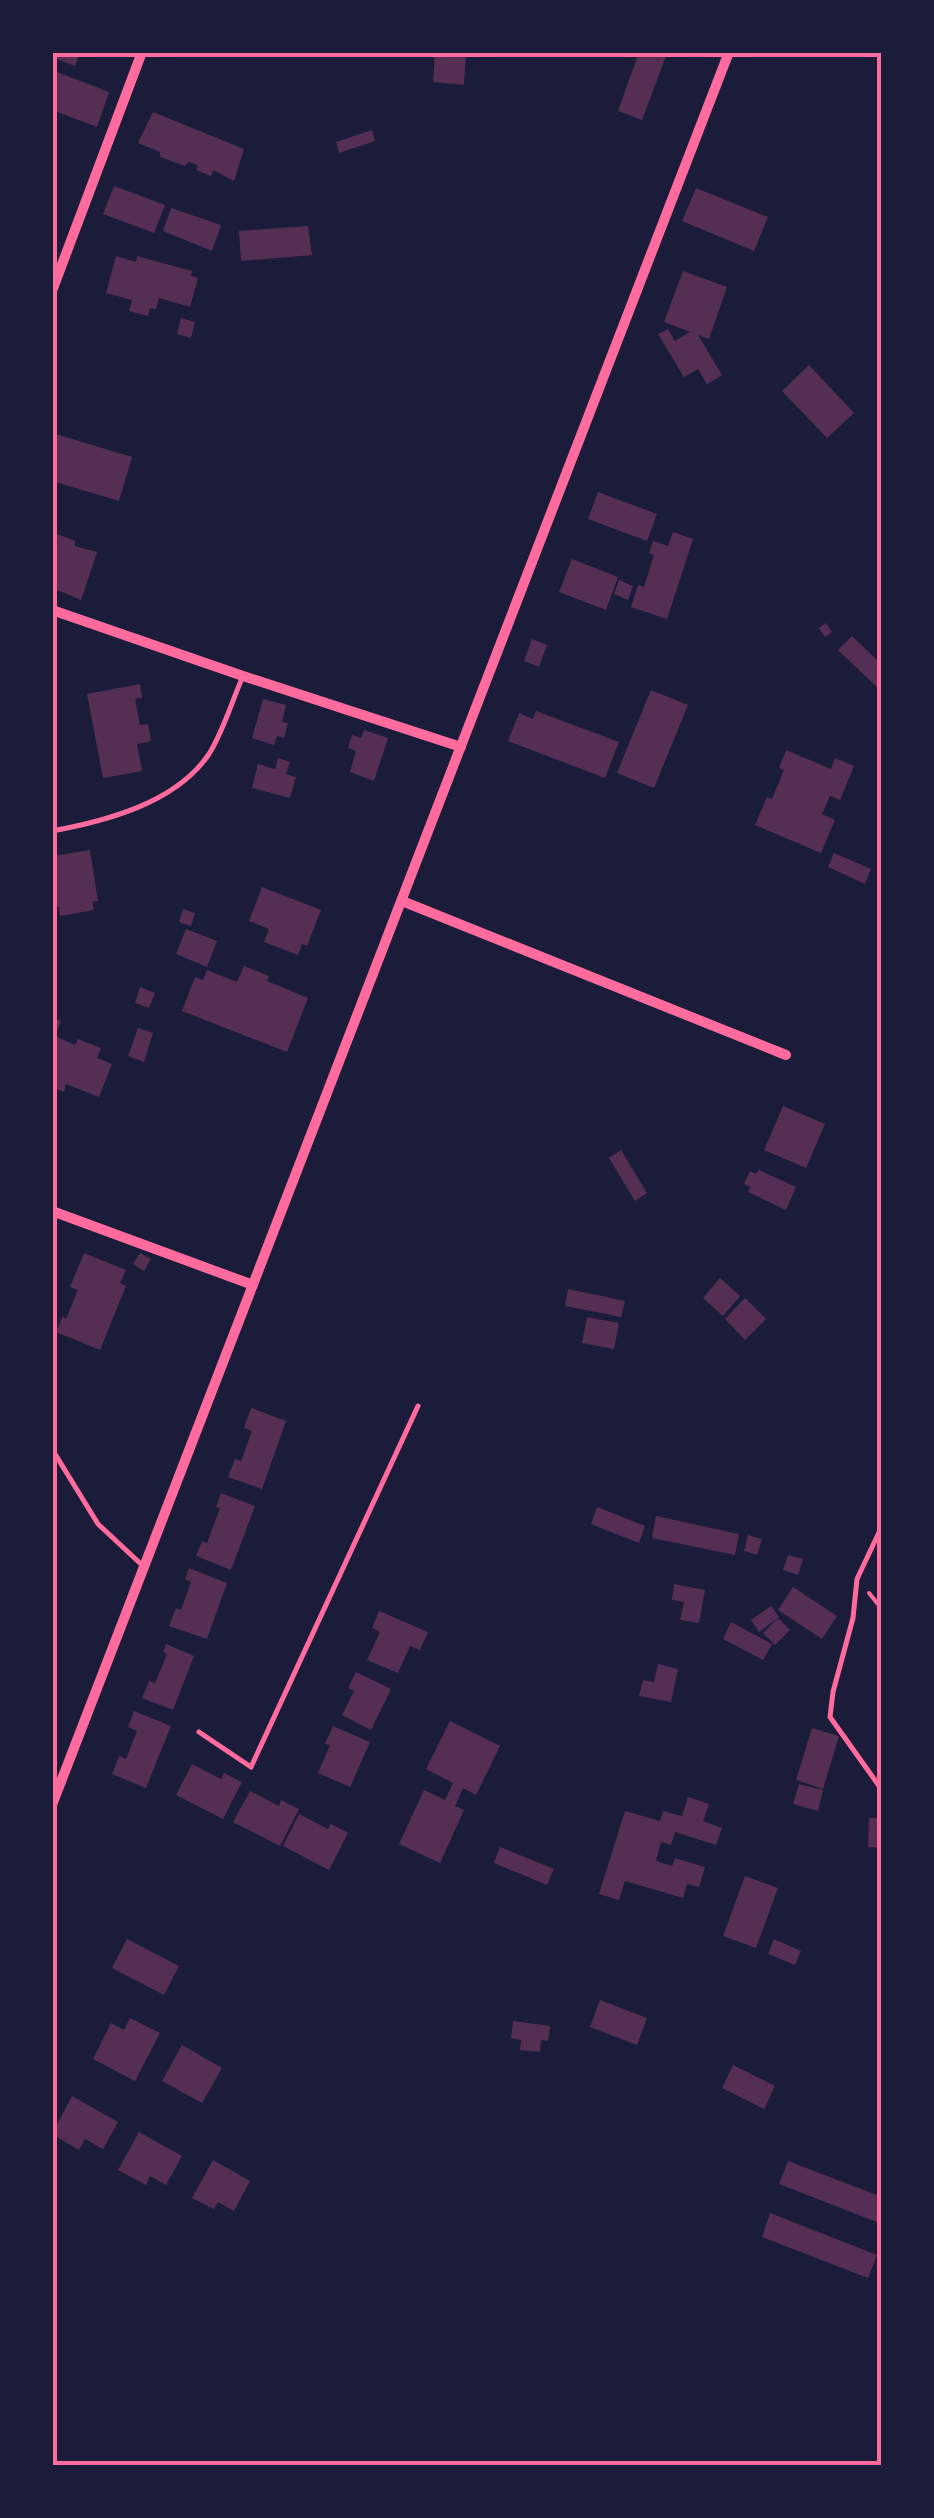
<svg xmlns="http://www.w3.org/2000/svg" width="934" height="2518" font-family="'Asap Condensed',sans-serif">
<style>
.building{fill:#542f53}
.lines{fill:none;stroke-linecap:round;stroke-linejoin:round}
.path{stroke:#ff6b9d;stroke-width:4}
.service{stroke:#ff6b9d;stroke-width:5}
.minor{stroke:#ff6b9d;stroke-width:10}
.neatline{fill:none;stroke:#ff6b9d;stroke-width:4}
</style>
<rect width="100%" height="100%" fill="#1b1b3a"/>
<g class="building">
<path d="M52,52H80L75,66L52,57Z"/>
<path d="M435,52H466L464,85L433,82Z"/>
<path d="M639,52L666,56L642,120L618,111Z"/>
<path d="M52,70L109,92L97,127L52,110Z"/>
<path d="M153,112L244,149L234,181L213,170L211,176L196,170L198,165L188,162L185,166L160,157V152L138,143Z"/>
<path d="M372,130L375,141L339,153L336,142Z"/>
<path d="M114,186L165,205L154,233L103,214Z"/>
<path d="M696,188L768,217L754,251L682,221Z"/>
<path d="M171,208L221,225L212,251L163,231Z"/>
<path d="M308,226L312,255L241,261L239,231Z"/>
<path d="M116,256L136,262L137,256L192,271L191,276L198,278L190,307L159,298L156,309L150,308L148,316L129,311L132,300L106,293Z"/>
<path d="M683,271L727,287L709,339L698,335L722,375L707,384L698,369L684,377L658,334L668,329L675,341L690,332L664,322Z"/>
<path d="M181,318L195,322L191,338L177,334Z"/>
<path d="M809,365L854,413L827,438L782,391Z"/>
<path d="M52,433L132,457L119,501L52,481Z"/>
<path d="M598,492L657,514L647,541L588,519Z"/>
<path d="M52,532L75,541V546L97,552L81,600L55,589L52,596Z"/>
<path d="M673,532L693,539L667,619L631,607L638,585L644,587L654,555L649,553L653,541L668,546Z"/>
<path d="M572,559L618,577L606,610L559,592Z"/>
<path d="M619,580L633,586L628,600L614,594Z"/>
<path d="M826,623L832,632L825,637L819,628Z"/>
<path d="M852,636L882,665V692L838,650Z"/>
<path d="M532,639L547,645L539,667L524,661Z"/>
<path d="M140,684L142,698L135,699L140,725L148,724L151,741L137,744L142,771L103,778L87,694Z"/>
<path d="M651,690L688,705L654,788L617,773Z"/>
<path d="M263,699L286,705L282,722L288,723L284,738L277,736L274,745L252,738Z"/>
<path d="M536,711L619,742L605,778L508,741L519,713L533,719Z"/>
<path d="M364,730L388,738L374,781L350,772L356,751L348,748L352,735L361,738Z"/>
<path d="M786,750L831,769L835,758L854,766L840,800L830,796L822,814L835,820L821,853L755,825L767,797L772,799L784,770L779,768Z"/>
<path d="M278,758L290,762L286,774L296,777L290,798L252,788L258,764L275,769Z"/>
<path d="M90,850L98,901L92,902L94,910L60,916L59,907L52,908L53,856Z"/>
<path d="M834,853L871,869L865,884L828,867Z"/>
<path d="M262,887L321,910L307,946L302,944L298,955L264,942L269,929L249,921Z"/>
<path d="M183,909L195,913L191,926L179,922Z"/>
<path d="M186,929L217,941L207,967L176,954Z"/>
<path d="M244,966L269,976L267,981L308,998L287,1052L182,1011L195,977L203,980L207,970L237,982Z"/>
<path d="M140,987L155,993L149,1008L135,1003Z"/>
<path d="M52,1017L61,1021L55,1036L75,1045L78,1039L101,1048L97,1058L112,1064L99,1097L66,1084L64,1092L52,1087Z"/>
<path d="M138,1028L153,1033L144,1062L128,1056Z"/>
<path d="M783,1106L825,1124L806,1168L764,1150Z"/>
<path d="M621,1150L647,1193L635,1201L609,1158Z"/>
<path d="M759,1170L796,1187L786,1210L748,1192L751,1187L744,1184L750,1171L756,1174Z"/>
<path d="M84,1253L126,1270L120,1283L126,1286L100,1350L56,1332L63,1316L66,1319L78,1290L70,1287Z"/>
<path d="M140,1253L151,1259L144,1271L133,1264Z"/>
<path d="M720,1278L740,1296L723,1316L703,1298Z"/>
<path d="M568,1289L625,1301L621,1317L565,1306Z"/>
<path d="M745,1298L766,1319L745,1340L725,1319Z"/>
<path d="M587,1317L619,1323L614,1349L582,1343Z"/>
<path d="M251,1408L286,1421L262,1489L228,1477L235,1459L241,1461L252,1431L244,1428Z"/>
<path d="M221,1493L255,1506L231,1570L196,1556L202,1541L207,1543L220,1508L216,1507Z"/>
<path d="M597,1507L645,1526L639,1543L591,1524Z"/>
<path d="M656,1516L739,1534L735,1555L652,1538Z"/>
<path d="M748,1535L762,1539L757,1555L744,1551Z"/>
<path d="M788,1555L803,1559L798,1575L783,1570Z"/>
<path d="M189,1568L227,1583L207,1639L169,1626L176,1608L181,1610L191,1582L185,1579Z"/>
<path d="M674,1584L705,1590L699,1623L680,1620L684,1602L672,1600Z"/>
<path d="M793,1587L837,1616L822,1639L778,1610Z"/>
<path d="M771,1606L779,1617L759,1632L751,1620Z"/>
<path d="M379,1611L428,1632L420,1650L410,1646L398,1673L367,1660L380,1632L372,1628Z"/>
<path d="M778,1618L790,1630L775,1645L763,1633Z"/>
<path d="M731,1622L772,1644L763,1660L723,1639Z"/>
<path d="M166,1644L194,1656L173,1710L142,1698L149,1681L155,1683L167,1654L163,1652Z"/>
<path d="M658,1664L678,1669L671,1702L639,1696L643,1680L654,1682Z"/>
<path d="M356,1672L391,1689L371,1730L342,1715L354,1691L348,1688Z"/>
<path d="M134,1711L171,1726L146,1788L112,1774L119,1756L126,1759L137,1731L128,1727Z"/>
<path d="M450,1721L500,1746L476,1795L463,1788L455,1806L464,1810L440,1863L399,1844L424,1790L445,1800L453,1783L426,1769Z"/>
<path d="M333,1726L370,1742L350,1787L318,1773L330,1745L325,1744Z"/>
<path d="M812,1728L839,1736L823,1789L796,1780Z"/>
<path d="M192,1764L221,1779L224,1773L242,1782L223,1819L176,1795Z"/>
<path d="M799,1784L823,1790L818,1811L793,1804Z"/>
<path d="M250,1791L279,1806L281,1800L299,1809L280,1846L233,1822Z"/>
<path d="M688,1797L709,1804L703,1821L722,1828L716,1845L675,1832L671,1845L661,1842L656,1861L672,1866L675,1858L705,1867L699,1887L687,1884L683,1898L625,1881L619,1900L599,1894L625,1811L660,1821L663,1811L682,1816Z"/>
<path d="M299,1814L328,1829L331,1824L348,1833L329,1870L283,1846Z"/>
<path d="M869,1818H882V1848L868,1847Z"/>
<path d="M500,1847L554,1869L547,1885L494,1863Z"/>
<path d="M745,1876L778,1888L756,1948L723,1936Z"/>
<path d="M127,1939L179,1966L164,1995L112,1968Z"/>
<path d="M774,1939L801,1951L795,1965L768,1954Z"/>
<path d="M600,2000L647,2018L637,2045L590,2027Z"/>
<path d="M130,2018L160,2033L135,2081L93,2059L111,2023L124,2030Z"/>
<path d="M513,2021L550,2026L548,2041L541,2040L540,2052L520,2050L521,2040L511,2038Z"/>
<path d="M182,2045L222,2068L202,2103L162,2081Z"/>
<path d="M733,2065L775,2086L764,2109L722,2088Z"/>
<path d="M72,2096L118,2122L103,2149L85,2139L79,2150L52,2134Z"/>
<path d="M139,2132L182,2156L166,2185L150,2176L146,2185L118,2170Z"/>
<path d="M213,2160L250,2181L234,2211L218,2202L214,2209L192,2198Z"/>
<path d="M788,2161L882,2197V2224L779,2184Z"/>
<path d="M770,2213L877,2255L868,2278L762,2237Z"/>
</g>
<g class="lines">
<path class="path" d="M869,1593L882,1609"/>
<g class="service">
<path d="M52,831C106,821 176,803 209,754C223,732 232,701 243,676"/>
<path d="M52,1449L98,1524L142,1565"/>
<path d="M882,1526L857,1579L853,1618L833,1692L830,1717L882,1790"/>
<path d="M199,1732L251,1767L418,1406"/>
</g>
<g class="minor">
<path d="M52,291L142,52"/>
<path d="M52,610L243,676L461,747"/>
<path d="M402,901L786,1055"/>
<path d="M52,1211L253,1285"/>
<path d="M52,1805L729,52"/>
</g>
</g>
<rect width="934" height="2518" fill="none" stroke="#1b1b3a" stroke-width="110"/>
<rect x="55" y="55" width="824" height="2408" class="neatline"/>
</svg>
